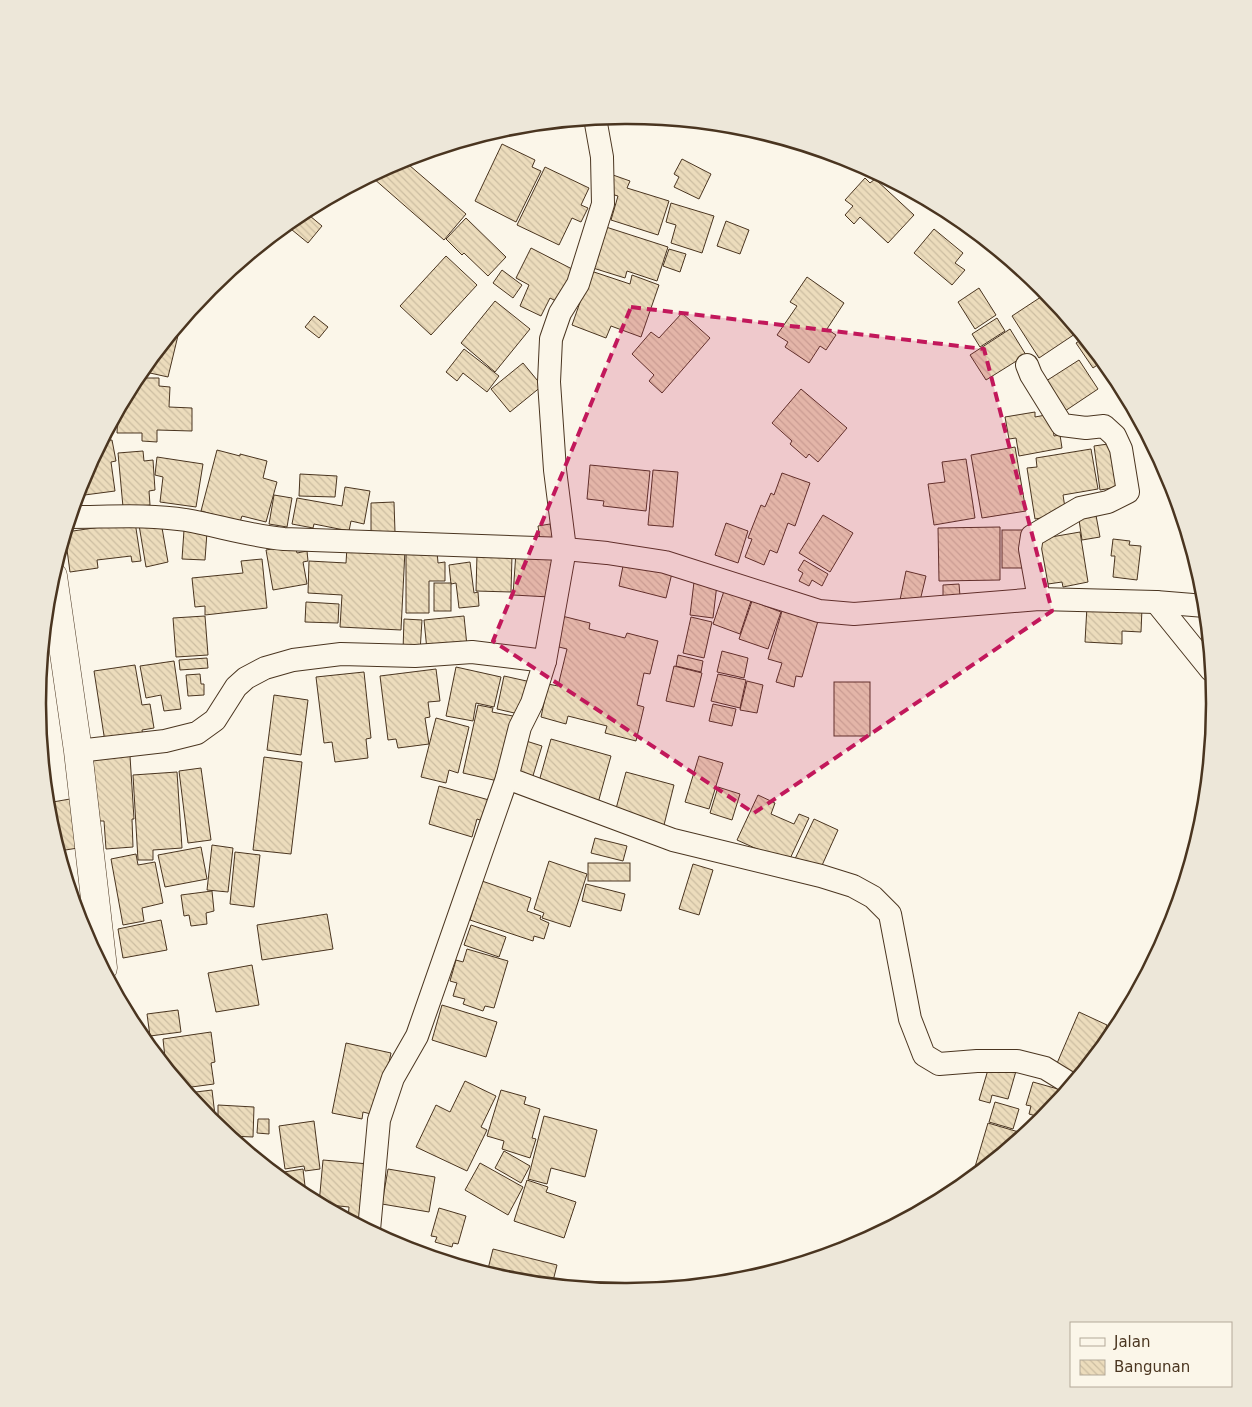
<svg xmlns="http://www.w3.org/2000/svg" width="1252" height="1407" font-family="'DejaVu Sans',sans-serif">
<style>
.building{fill:url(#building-back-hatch);stroke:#4a3520}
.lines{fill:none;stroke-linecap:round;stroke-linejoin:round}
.street-casing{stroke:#4a3520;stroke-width:24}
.secondary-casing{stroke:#4a3520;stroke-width:29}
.street{stroke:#fbf6e9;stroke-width:22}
.secondary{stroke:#fbf6e9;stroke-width:28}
.marked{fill:#c2185b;fill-opacity:0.2;stroke:#c2185b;stroke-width:4;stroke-dasharray:10 6;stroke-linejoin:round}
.rim{fill:none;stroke:#4a3520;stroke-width:2.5}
</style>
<defs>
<pattern id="building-back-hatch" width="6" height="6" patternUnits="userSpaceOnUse" patternTransform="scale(1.25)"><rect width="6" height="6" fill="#ecdcbc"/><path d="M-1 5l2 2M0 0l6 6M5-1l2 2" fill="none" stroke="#ccbda1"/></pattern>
</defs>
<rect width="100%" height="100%" fill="#fbf6e9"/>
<g class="building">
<path d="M502,144L535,160L532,167L541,171L516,222L475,201Z"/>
<path d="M402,159L466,214L444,240L373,178L379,172Z"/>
<path d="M682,159L711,174L699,199L674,187L679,177L674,174Z"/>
<path d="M545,167L589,188L581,205L588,208L581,222L572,218L559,245L517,225Z"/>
<path d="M613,175L630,181L627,188L669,201L658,235L611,220L618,196L607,193Z"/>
<path d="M865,178L870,183L875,179L914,215L888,243L860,217L854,224L845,215L853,206L845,200Z"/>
<path d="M671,203L714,216L702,253L671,243L676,225L666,222Z"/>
<path d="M304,211L322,226L308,243L286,225Z"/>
<path d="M466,218L506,257L488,276L464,253L462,255L446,239Z"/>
<path d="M726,221L749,230L740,254L717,246Z"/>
<path d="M606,227L668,247L657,281L627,271L625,278L593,268Z"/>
<path d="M934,229L963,253L955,263L965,270L952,285L914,253Z"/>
<path d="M531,248L574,270L558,302L550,298L541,316L520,306L529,285L516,278Z"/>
<path d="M669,249L686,254L680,272L663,266Z"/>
<path d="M446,256L477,285L431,335L400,306Z"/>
<path d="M502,270L522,285L513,298L493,283Z"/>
<path d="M591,271L630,284L632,275L659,285L641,337L611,326L606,338L572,325Z"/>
<path d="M807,277L844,303L827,329L836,335L826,350L820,346L809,363L785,347L788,342L777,335L797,306L790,302Z"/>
<path d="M979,288L996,315L975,329L958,302Z"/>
<path d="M1047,293L1054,302L1075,334L1039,358L1012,316Z"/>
<path d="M495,301L530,329L495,372L461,343Z"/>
<path d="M682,313L710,338L662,393L649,381L654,375L632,354L651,332L659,338Z"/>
<path d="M314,316L328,327L319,338L305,327Z"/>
<path d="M997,318L1005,331L980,347L972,334Z"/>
<path d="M181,323L168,377L141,371Z"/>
<path d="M1010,329L1026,355L986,380L970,355Z"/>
<path d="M1084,338L1103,361L1093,368L1076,343Z"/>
<path d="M464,349L499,376L487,392L463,373L457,381L446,372Z"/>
<path d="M1079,360L1098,389L1062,413L1043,383Z"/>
<path d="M523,363L542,386L510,412L491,389Z"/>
<path d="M136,378H159V386L170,387L169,407L192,408V431L157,430V442L142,441V433H117L118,412Z"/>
<path d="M801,389L847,428L818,462L809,454L806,458L790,444L792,441L772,423Z"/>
<path d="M1035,412V417L1051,414L1054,436L1060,435L1062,448L1019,456L1016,438L1009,439L1005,417Z"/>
<path d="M112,440L116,461L111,462L115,491L77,496L82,478L102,441Z"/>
<path d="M1115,443L1118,487L1100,490L1094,446Z"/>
<path d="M1015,447L1026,511L982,518L971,455Z"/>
<path d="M1091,449L1098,489L1063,495L1066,514L1035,519L1027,468L1037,467L1036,458Z"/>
<path d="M217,450L240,456V454L267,461L263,478L277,482L266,522L242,516L240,522L201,511Z"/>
<path d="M143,451L144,461L153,460L155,490L149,491L150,505L123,507L118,453Z"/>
<path d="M157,457L203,464L196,507L160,502L163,477L155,475Z"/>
<path d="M966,459L975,518L934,525L928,484L945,482L942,462Z"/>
<path d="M590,465L650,471L646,511L603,506L604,501L587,499Z"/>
<path d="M653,470L678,472L673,527L648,525Z"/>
<path d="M782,473L810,483L795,526L788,523L777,553L770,550L764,565L745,557L752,539L748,538L761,505L765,507L771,493L774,495Z"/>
<path d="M300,474L337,476L335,497L299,496Z"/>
<path d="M345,487L370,491L364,524L351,521L349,531L314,524L313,528L292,524L297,498L342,506Z"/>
<path d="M274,495L292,498L287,527L269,524Z"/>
<path d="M394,502L395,532L371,533V503Z"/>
<path d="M1095,510L1100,537L1082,540L1078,513Z"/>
<path d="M823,515L853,533L830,572L799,553Z"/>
<path d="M135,522L141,561L132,562L131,556L97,560L98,568L70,572L65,535L66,532Z"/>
<path d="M161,522L168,562L146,567L139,525Z"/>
<path d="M726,523L748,531L738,563L715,555Z"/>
<path d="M550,524L553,538L540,540L538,526Z"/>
<path d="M1000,527V580L939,581L938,528Z"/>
<path d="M184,530L207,532L205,560L182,559Z"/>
<rect x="1002" y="530" width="22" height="38"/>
<path d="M1080,532L1088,582L1063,587L1062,582L1041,585L1034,540Z"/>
<path d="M1113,539L1130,541L1129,545L1141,546L1137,580L1113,577L1115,556H1111Z"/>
<path d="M295,545L297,553L307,551L308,561L303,562L307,584L273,590L266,550Z"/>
<path d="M347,547L405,550L401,630L340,627L342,595L308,593L309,561L346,563Z"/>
<path d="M406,551H437L438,563L445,562V581H429V613H406Z"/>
<path d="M516,552L553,554L550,597L513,595Z"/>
<path d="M477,554L512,555L511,592L476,591Z"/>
<path d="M262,559L267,608L205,615V606L195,607L192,578L243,573L241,561Z"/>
<path d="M804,560L828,574L822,586L812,580L809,586L799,581L803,573L798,570Z"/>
<path d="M624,561L672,573L666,598L619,586Z"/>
<path d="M470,562L474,593L478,592L479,606L459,608L456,583L451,584L449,565Z"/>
<path d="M906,571L926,576L919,605L900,600Z"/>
<path d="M694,582L717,584L713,618L690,615Z"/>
<rect x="434" y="583" width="17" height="28"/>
<path d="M959,584L960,596L943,597V585Z"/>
<path d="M724,591L751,601L740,634L713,624Z"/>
<path d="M752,601L781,612L768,649L739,639Z"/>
<path d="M306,602L339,604L338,623L305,622Z"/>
<path d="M1087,606L1142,608L1141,632L1122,631V644L1085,642Z"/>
<path d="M782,611L818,621L802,677L796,676L794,687L776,682L782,663L768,659Z"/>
<path d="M205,616L208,655L176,657L173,618Z"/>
<path d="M464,616L467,646L427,650L424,620Z"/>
<path d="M562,616L590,623L589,629L625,638L627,633L658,641L650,674L644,673L637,705L644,707L636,741L605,733L607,726L568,716L566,724L541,717L548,684L558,686L567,649L555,646Z"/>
<path d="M691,617L712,622L704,658L683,653Z"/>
<path d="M404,619L422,620L420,652L403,651Z"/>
<path d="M722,651L748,658L744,678L717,672Z"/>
<path d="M678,655L703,661L701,672L676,666Z"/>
<path d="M207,658L208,668L180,670L179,660Z"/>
<path d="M174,661L181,709L164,711L161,695L146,698L140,666Z"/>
<path d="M135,665L142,705L150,704L154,728L142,730L143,736L105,742L94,671Z"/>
<path d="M674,666L702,673L694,707L666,701Z"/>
<path d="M456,667L501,677L494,707L476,703L473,721L446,716Z"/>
<path d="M436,669L440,701L428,702L430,717L425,718L429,744L398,748L396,739L388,740L380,676Z"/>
<path d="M364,672L371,738L366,739L368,758L335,762L332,742L324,743L316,677Z"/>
<path d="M200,674L201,684H204V695L188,696L186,675Z"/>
<path d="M718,674L746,680L740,708L711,701Z"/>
<path d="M504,676L531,682L523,715L497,709Z"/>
<path d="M747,681L763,685L757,713L740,710Z"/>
<rect x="834" y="682" width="36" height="54"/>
<path d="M274,695L308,700L301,755L267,750Z"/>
<path d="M713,704L736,709L732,726L709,721Z"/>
<path d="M478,705L493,708L492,712L518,717L502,782L463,773Z"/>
<path d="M436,718L469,727L458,773L449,770L446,783L421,777Z"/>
<path d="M551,739L611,756L598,803L538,785Z"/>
<path d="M523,740L542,746L532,779L513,774Z"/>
<path d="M130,756L134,819H132L133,847L106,849L104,821H97L93,758Z"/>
<path d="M699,756L723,763L709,809L685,802Z"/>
<path d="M264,757L302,762L291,854L253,850Z"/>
<path d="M201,768L211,840L188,843L179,771Z"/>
<path d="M177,772L182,848L153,850V860H138L133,775Z"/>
<path d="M626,772L674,785L663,829L614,816Z"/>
<path d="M439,786L489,800L483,821L477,819L472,837L429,824Z"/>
<path d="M718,787L740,794L732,820L710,813Z"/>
<path d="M758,795L775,803L771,814L794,824L799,814L809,818L788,863L737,840Z"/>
<path d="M70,799L78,848L59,851L49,818L47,803Z"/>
<path d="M814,819L838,830L819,872L794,861Z"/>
<path d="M595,838L627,846L623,861L591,853Z"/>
<path d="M212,845L233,848L228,892L207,890Z"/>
<path d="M201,847L207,879L165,887L158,855Z"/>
<path d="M235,852L260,855L254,907L230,904Z"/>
<path d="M136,854L138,865L155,862L163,903L142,908L144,921L123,925L111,859Z"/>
<path d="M549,861L587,874L570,927L542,918L544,913L534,909Z"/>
<rect x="588" y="863" width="42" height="18"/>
<path d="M693,864L713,870L699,915L679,909Z"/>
<path d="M482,881L531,898L527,911L541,916L540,919L549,923L544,939L534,936L533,941L470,920Z"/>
<path d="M586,884L625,894L621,911L582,901Z"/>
<path d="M212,891L214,911L206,913L207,924L191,926L189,915L184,916L181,895Z"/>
<path d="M327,914L333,949L262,960L257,925Z"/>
<path d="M161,920L167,950L123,958L118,929Z"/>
<path d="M471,925L506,937L499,957L464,945Z"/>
<path d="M467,949L508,961L494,1008L485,1006L483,1011L463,1004L465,999L453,996L457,983L450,981L456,960L463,962Z"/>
<path d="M252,965L259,1005L216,1012L208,973Z"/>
<path d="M442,1005L497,1022L486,1057L432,1040Z"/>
<path d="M178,1010L181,1032L150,1036L147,1014Z"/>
<path d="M1079,1012L1107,1025L1094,1057L1077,1077L1055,1068Z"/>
<path d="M211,1032L215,1062L211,1063L214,1084L184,1088L172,1074L171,1068H167L166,1067L163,1039Z"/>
<path d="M346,1043L391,1053L382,1096L375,1115L363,1112L362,1119L332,1113Z"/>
<path d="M990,1063L1016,1071L1008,1099L992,1095L990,1103L979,1100Z"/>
<path d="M465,1081L496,1096L481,1127L487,1130L467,1171L416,1147L436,1105L450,1112Z"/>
<path d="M1033,1082L1065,1091L1043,1118L1029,1114L1031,1106L1026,1105Z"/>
<path d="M212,1090L216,1124H215L210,1119L188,1093Z"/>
<path d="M501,1090L526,1097L524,1104L540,1109L532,1138L536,1139L530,1158L502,1149L504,1141L487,1136Z"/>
<path d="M995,1102L1019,1109L1013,1129L989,1122Z"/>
<path d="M218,1105L254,1107L253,1137L230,1136L218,1126Z"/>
<path d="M544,1116L597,1130L585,1177L551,1168L547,1184L528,1179Z"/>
<path d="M258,1119H269V1134L257,1133Z"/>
<path d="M314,1121L320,1169L305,1171L304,1166L285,1169L279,1126Z"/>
<path d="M988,1123L1022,1133L1021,1137L972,1177Z"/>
<path d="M504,1151L530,1166L521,1183L495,1168Z"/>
<path d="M323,1160L369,1164L364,1227L348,1219L349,1207L319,1204Z"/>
<path d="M480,1163L523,1187L508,1215L465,1190Z"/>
<path d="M303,1169L305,1186L293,1188L285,1181L284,1172Z"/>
<path d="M388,1169L435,1177L429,1212L382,1204Z"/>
<path d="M527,1180L548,1187L546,1192L576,1202L564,1238L514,1221Z"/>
<path d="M439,1208L466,1216L458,1244L453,1243L452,1247L435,1242L437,1237L431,1236Z"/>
<path d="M493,1249L557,1265L552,1285L511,1281L487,1273Z"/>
</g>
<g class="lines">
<g class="street-casing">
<g id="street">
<path d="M1027,365L1031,375L1062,425L1086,428L1104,426L1115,436L1121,449L1128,492L1108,502L1080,508L1032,536L1030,549L1039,599"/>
<path d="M70,517C109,517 148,514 186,520C219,526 251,536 284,539L565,549L607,553L665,562L819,611L854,614L1039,599L1156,602L1205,606"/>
<path d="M1156,602L1211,670"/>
<path d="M78,751L165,741L197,733L215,720L236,687L246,678L265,668L293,660L341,654L415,656L472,652L545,661"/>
<path d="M507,778L673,840L821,876L853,886L873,897L890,914L910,1019L924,1055L939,1064L977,1061H1017L1045,1068L1071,1084"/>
<path d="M369,1230L379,1120L393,1078L417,1036L507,778L520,727L532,703L545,661L565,549L555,470L549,382L551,339L560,313L578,284L603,204L602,157L595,118"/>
</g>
</g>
<g class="secondary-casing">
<path id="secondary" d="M53,576L78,751L103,968"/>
</g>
<use href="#street" class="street"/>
<use href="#secondary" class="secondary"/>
</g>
<path class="marked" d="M631,307L984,349L1052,611L754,813L493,641Z"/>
<path d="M0 0H1252V1407H0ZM625 124H627A579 579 0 0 1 1206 703V704A579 579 0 0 1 627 1283H625A579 579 0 0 1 46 704V703A579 579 0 0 1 625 124Z" fill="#ede7d9" fill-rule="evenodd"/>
<path class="rim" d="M625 124H627A579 579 0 0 1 1206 703V704A579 579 0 0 1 627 1283H625A579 579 0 0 1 46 704V703A579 579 0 0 1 625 124Z"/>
<rect x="1070" y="1322" width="162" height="65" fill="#fbf6e9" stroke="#b4a999"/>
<rect x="1080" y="1338" width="25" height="8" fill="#fbf6e9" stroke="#b4a999"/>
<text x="1114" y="1347" font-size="15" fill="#4a3520">Jalan</text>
<rect x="1080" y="1360" width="25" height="15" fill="url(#building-back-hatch)" stroke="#b4a999"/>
<text x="1114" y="1372" font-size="15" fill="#4a3520">Bangunan</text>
</svg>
